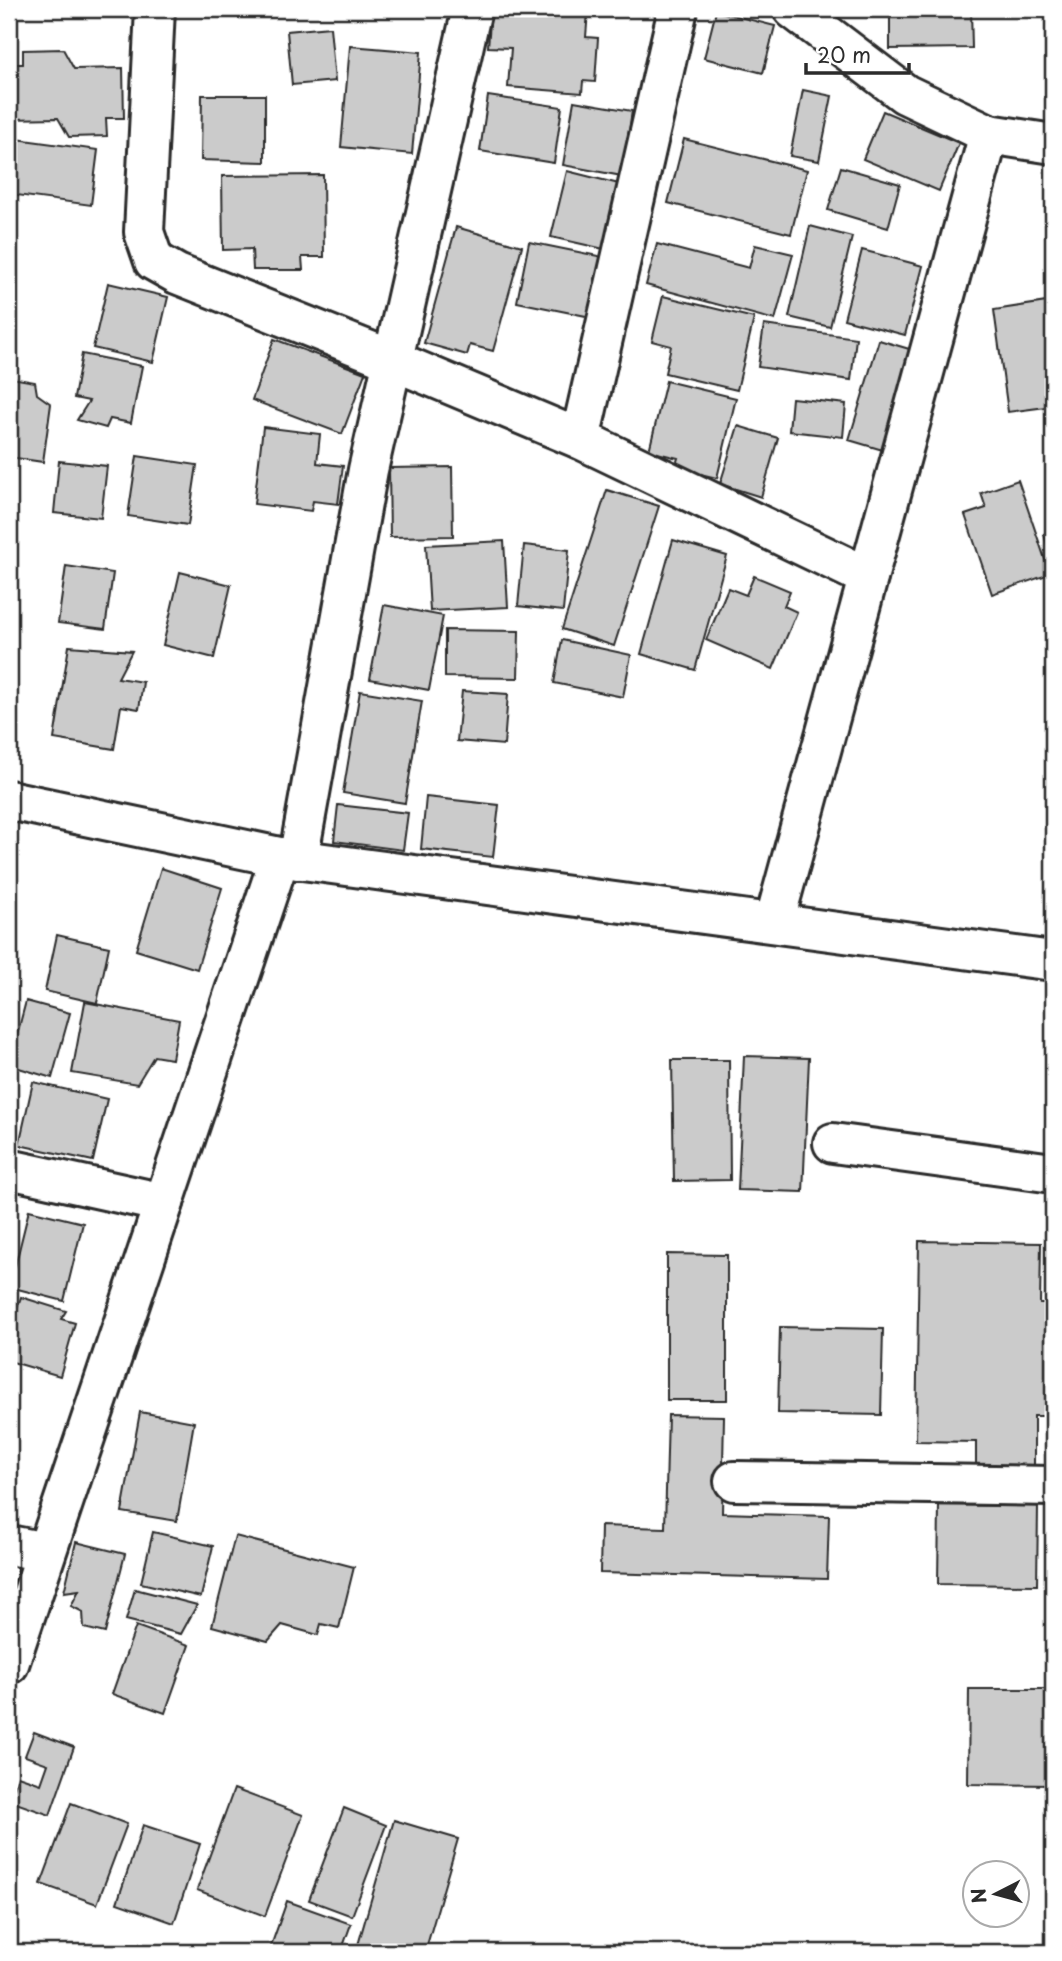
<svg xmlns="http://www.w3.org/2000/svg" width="1062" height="1961" font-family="'Playpen Sans',sans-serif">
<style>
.building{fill:#cbcbcb;stroke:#2b2b2b;stroke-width:2}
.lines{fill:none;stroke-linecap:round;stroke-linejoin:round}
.minor-casing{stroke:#2b2b2b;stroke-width:44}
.minor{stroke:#fff;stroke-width:38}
</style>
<rect width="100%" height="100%" fill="#fff"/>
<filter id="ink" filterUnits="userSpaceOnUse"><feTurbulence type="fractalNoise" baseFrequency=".0143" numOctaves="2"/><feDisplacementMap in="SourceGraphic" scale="14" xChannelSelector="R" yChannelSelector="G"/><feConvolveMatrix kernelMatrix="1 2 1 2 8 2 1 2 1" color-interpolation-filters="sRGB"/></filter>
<g filter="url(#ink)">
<g class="building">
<path d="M491,9L588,11L586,37L598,38L595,82L583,81L582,93L508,87L511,48L488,47Z"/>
<path d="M890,9H971L972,48L890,49Z"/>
<path d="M716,11L775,26L763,73L704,58Z"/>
<path d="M330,27L335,81L292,85L287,31Z"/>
<path d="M350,46L421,52L412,154L341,147Z"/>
<path d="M63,49L74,69L123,68L124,118H106L107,136L69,137L58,118L9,119V64H23V50Z"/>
<path d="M803,90L832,96L819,161L790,156Z"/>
<path d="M202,95H265V162L201,160Z"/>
<path d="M488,96L562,107L554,163L480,151Z"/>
<path d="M574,101L632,111L622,176L563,165Z"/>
<path d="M883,111L959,143L939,191L863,159Z"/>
<path d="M9,138L98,150L91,205L9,194Z"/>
<path d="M684,139L807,170L791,234L668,203Z"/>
<path d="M841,167L900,184L888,228L828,210Z"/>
<path d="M567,171L619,184L604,249L551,237Z"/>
<path d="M323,175L324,257H302L303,270H253L252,249L223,250L222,176Z"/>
<path d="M810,226L852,237L830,327L789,317Z"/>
<path d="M456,227L522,246L493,351L470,345L467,355L424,343Z"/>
<path d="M529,242L603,257L591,317L517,302Z"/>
<path d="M657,244L749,268L755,245L793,254L775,320L646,285Z"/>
<path d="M862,250L923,266L905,335L844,319Z"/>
<path d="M108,283L168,297L153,362L93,348Z"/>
<path d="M663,296L754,318L737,390L665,373L671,346L652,341Z"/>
<path d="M1053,301V406L1008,412L994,310Z"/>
<path d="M764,325L856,338L851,380L758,367Z"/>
<path d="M274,339L365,373L342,434L252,400Z"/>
<path d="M879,340L916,351L886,451L849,440Z"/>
<path d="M82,354L142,366L131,423L110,419L106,428L77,420L89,401L74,398Z"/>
<path d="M12,378L35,382L37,394L51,404L43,462L9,457V384Z"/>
<path d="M666,381L736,398L717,478L675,468L678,458L649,451Z"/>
<path d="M792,398L846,404L843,437L789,431Z"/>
<path d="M738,426L778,438L761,497L720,484Z"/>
<path d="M263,427L320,434L317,463L343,466L338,504L313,501L311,511L254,504Z"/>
<path d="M137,456L197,465L188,525L128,516Z"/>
<path d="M59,461L107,466L101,518L54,513Z"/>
<path d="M452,467L453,536L390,537L389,468Z"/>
<path d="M1018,480L1050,574L992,594L965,515L986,508L981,493Z"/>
<path d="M607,490L659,506L614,646L562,629Z"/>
<path d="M1053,531V566L1044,534Z"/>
<path d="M673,540L727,556L695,670L641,654Z"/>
<path d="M504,541L508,607L430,611L426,545Z"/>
<path d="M524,545L569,550L563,611L518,606Z"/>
<path d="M66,566L113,573L105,629L58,623Z"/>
<path d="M180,572L231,585L214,658L163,645Z"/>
<path d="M754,576L790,591L784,606L797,612L773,669L706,640L728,588L746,595Z"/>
<path d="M384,605L443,616L429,690L370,679Z"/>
<path d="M445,630L519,631L518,678L445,677Z"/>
<path d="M562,640L631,655L623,697L554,683Z"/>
<path d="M69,646L132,651L118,678L143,682L139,709L121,706L114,749L54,739Z"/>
<path d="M360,691L422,701L405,803L343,793Z"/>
<path d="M462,691L508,694L504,745L457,741Z"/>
<path d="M426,797L499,805L493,857L421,849Z"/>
<path d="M338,805L408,813L403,850L334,841Z"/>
<path d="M161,868L222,888L197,969L136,950Z"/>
<path d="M57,935L109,947L97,1003L45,991Z"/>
<path d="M26,1001L70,1013L52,1078L9,1065Z"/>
<path d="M85,1002L179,1020L172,1059L154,1056L137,1084L72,1073Z"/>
<path d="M744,1056L809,1058L803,1192L738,1190Z"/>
<path d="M672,1060H729L730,1180L674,1181Z"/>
<path d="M33,1082L107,1099L93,1161L19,1145Z"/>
<path d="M29,1210L83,1223L64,1301L10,1287Z"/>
<path d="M919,1241L1041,1243L1040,1304H1053V1416H1034V1478H976V1442L916,1441Z"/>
<path d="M667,1254L727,1255V1400H667Z"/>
<path d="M21,1297L66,1311L61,1319L75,1323L60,1376L9,1361V1309L16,1311Z"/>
<path d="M780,1327L883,1329L881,1415L778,1413Z"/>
<path d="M140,1412L194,1422L177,1521L122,1512Z"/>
<path d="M668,1415L724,1416L722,1513L829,1516L827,1579L600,1573L601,1526L665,1528Z"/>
<path d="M939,1505L1038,1506L1037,1585L938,1584Z"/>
<path d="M153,1532L213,1546L201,1597L141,1583Z"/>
<path d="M235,1536L354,1567L339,1628L321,1624L318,1635L282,1625L268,1641L212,1626Z"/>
<path d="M76,1542L125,1554L105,1633L84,1628L83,1612L71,1606L79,1590L64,1592Z"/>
<path d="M135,1589L197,1605L181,1634L126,1620Z"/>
<path d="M136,1626L189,1645L165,1713L112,1694Z"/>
<path d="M969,1689H1053V1785L968,1784Z"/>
<path d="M34,1732L74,1747L50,1815L10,1801L18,1776L41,1784L48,1764L25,1756Z"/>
<path d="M234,1789L303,1815L265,1916L197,1890Z"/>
<path d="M71,1803L127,1824L97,1904L41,1884Z"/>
<path d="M344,1808L386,1825L352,1916L309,1900Z"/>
<path d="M394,1820L458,1839L425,1952H356Z"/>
<path d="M143,1825L200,1844L174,1923L117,1903Z"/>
<path d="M287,1901L351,1924L341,1952H288L271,1946Z"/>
</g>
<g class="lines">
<g class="minor-casing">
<g id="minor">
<path d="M155,9L144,232L154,261L177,274L392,360L580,439L868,577"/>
<path d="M793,9L905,94L989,134L1053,144"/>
<path d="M580,439L678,9"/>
<path d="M9,800L280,857L1053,961"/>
<path d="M298,860L368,470L472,9"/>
<path d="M774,923L989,134"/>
<path d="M833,1143L1053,1173"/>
<path d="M9,1169L164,1203"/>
<path d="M734,1481L1053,1486"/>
<path d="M9,1545L46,1552"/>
<path d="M9,1664L280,857"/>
</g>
</g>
<use href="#minor" class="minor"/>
</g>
</g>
<rect width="1062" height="1961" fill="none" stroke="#fff" stroke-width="35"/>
<rect x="18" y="18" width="1027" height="1926" fill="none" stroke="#2b2b2b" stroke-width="2.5" filter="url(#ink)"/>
<g transform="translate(996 1894) rotate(264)"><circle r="33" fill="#ffffff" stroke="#aaaaaa" stroke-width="2"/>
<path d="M0-5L12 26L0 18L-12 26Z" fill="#2b2b2b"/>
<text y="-10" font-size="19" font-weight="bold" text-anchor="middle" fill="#2b2b2b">N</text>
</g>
<path d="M806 63v10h103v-10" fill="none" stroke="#2b2b2b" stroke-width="3.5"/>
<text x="817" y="63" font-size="21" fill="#2b2b2b" stroke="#ffffff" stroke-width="5" paint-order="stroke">20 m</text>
</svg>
